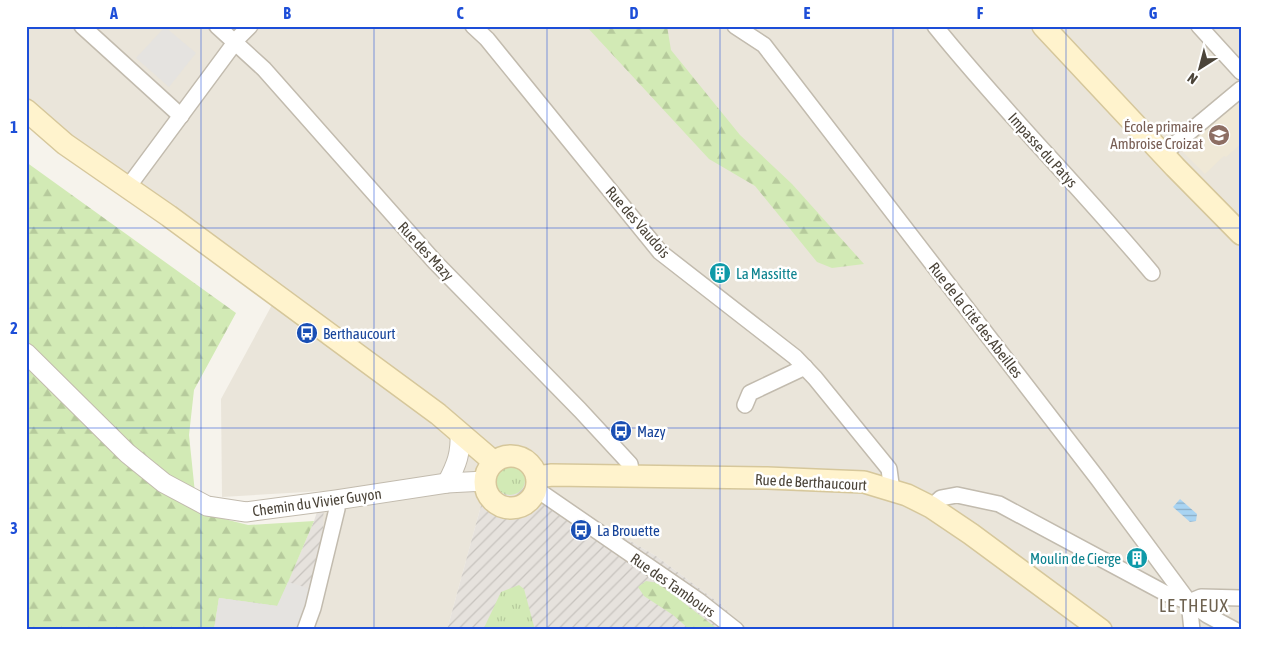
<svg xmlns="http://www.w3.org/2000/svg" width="1267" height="656" font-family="'Asap Condensed',sans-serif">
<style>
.residential{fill:#eae5da}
.industrial{fill:url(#industrial-furrows)}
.education{fill:#efe8d6}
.grass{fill:url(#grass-tufts)}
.forest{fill:url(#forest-firs)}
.parking{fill:#e5e3e0}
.water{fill:url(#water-rules)}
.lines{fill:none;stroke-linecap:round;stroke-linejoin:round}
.minor-casing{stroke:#c2bbae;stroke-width:18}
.tertiary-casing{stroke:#c2bbae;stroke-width:21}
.secondary-casing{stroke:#d6c79b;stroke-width:24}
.minor{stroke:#fff;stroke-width:15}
.tertiary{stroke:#fff;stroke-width:19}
.secondary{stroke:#fff3cd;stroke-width:21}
.grid{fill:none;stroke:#1d4ed8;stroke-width:1;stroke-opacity:0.55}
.labels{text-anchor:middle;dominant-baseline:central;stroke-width:5;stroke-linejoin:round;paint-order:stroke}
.education-label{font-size:15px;fill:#785e54;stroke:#fff;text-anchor:end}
.street-label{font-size:15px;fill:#4b4439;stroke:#fff}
.culture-label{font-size:15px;fill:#0d838f;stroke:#fff;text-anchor:start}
.transit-label{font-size:15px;fill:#164399;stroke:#fff;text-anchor:start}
.quarter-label{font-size:18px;letter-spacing:1px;fill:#6e6250;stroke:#fff}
.neatline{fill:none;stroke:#1d4ed8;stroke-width:2}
.grid-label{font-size:16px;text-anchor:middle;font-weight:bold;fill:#1d4ed8}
</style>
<defs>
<pattern id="industrial-furrows" width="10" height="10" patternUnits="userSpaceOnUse" patternTransform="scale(1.25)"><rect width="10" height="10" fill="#e6e2dd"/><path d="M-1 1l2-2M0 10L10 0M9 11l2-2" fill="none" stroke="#c7c3be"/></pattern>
<pattern id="grass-tufts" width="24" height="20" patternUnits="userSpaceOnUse" patternTransform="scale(1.25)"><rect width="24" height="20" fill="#d2eab5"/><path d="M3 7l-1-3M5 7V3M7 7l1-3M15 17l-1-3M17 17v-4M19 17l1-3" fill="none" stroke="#b6ca9c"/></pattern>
<pattern id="forest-firs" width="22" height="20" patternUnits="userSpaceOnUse" patternTransform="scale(1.25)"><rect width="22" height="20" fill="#d2eab5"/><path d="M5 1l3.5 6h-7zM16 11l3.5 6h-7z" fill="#b6ca9c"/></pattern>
<pattern id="water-rules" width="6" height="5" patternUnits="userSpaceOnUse" patternTransform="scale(1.25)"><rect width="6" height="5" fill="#a9d4f2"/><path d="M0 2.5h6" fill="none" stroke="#8caec5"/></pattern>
</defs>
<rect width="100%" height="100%" fill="#f6f3ec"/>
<path class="residential" d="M26,26H1241V630H745L723,606L656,556L513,473L482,502L447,630H302L322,573L323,491L222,497L221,399L273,303L26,114Z"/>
<g class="industrial">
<path d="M513,473L656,556L723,606L745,630H447L482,502Z"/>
<path d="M324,491L322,573L302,630H214L219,598L278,605L314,521Z"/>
</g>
<path class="education" d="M1241,97V144L1226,157L1224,156L1205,174L1180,149Z"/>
<g class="grass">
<circle cx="510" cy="480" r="15"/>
<path d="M519,585L524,589L535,630H483L501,592Z"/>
</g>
<g class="forest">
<path d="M586,26H667L671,50L740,135L792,184L864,264L832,268L817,262L755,186L709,159Z"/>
<path d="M26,162L236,313L194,390L189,435L197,512L248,525L314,521L278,606L219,598L214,630H26Z"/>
<path d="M646,581L658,583L719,630H690L673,615L644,596L638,587Z"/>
</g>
<g class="parking">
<path d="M165,27L196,53L169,87L136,58Z"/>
<path d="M288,582L317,591L305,630H214L219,598L277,606Z"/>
</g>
<path class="water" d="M1180,499L1197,514L1196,521L1190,522L1173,507Z"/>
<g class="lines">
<g class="minor-casing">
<g id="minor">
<path d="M82,26L181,116"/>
<path d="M217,26L264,69L435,262L580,410L630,464L632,476"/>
<path d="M473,26L487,39L660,252L795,357L815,378L889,469L892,491"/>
<path d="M735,26L764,45L1098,479L1189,602L1192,630"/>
<path d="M935,26C1004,112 1082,189 1152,273"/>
<path d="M1199,26L1241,72"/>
<path d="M1163,154L1241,89"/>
<path d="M128,187L239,37L250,26"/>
<path d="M745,405L750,393L805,367"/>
<path d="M536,489L699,601L736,630"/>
<path d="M931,507L941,498L957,495L999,504L1165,593L1189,602L1207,615L1235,630"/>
<path d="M1189,602L1201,597L1241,598"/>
<path d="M305,630L313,608L337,509L336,500"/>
</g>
</g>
<g class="tertiary-casing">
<g id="tertiary">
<path d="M26,353L127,453L164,483L207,506L246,512L336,500L447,483L485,481"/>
<path d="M447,483C457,464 461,453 460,432"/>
</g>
</g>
<g class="secondary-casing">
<g id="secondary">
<path d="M1043,26L1175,167L1241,234"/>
<path d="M26,110L65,144L169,216L438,414L494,462"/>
<circle cx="511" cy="482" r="26"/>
<path d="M537,477L552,475L767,478L864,482L907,495L931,507L971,534L1101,630"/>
</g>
</g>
<use href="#minor" class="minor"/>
<use href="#tertiary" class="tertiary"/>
<use href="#secondary" class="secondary"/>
</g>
<path class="grid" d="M201,26V630M374,26V630M547,26V630M720,26V630M893,26V630M1066,26V630M26,228H1241M26,428H1241"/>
<defs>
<g id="school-disc" transform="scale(1.125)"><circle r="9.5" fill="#8d6e63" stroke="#fff"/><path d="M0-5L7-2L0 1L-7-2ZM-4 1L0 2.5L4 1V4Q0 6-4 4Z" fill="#fff"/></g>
<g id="building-disc" transform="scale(1.125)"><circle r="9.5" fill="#0f9aa8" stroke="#fff"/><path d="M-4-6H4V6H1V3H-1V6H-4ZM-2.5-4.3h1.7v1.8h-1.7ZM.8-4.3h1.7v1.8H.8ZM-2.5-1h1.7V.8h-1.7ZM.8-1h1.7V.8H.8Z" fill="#fff"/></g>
<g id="bus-disc" transform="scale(1.125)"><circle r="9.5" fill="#1a4fb4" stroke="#fff"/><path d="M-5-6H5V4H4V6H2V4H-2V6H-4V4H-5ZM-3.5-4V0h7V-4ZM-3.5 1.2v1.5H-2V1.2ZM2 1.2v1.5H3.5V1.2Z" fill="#fff"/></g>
</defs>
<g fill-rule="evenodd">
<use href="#school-disc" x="1219" y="135"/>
<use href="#building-disc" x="720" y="273"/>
<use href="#bus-disc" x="307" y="333"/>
<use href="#bus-disc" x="621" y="431"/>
<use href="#bus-disc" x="581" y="530"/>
<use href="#building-disc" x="1137" y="558"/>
</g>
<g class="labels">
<g class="education-label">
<text x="1203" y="126">École primaire<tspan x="1203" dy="17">Ambroise Croizat</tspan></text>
</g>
<g class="street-label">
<text transform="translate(1043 150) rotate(48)">Impasse du Patys</text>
<text transform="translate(638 222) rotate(49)">Rue des Vaudois</text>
<text transform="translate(426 251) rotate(47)">Rue des Mazy</text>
<text transform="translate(976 320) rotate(52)">Rue de la Cité des Abeilles</text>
<text transform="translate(811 482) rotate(3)">Rue de Berthaucourt</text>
<text transform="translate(317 502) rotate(-8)">Chemin du Vivier Guyon</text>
<text transform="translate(673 585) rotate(35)">Rue des Tambours</text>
</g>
<g class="culture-label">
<text x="736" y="273">La Massitte</text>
<text x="1121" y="558" text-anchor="end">Moulin de Cierge</text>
</g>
<g class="transit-label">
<text x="323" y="333">Berthaucourt</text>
<text x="637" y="431">Mazy</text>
<text x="597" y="530">La Brouette</text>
</g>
<g class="quarter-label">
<text x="1194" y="605">LE THEUX</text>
</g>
</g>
<rect width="1267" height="656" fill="none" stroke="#ffffff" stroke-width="55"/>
<g transform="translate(1200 68) rotate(216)" stroke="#ffffff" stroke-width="4" paint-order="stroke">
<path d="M0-4L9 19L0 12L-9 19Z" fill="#4b4439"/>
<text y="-8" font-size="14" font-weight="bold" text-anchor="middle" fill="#4b4439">N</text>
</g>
<rect x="28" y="28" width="1212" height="600" class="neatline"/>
<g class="grid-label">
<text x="114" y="19">A</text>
<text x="287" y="19">B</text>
<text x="460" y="19">C</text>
<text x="634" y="19">D</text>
<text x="807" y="19">E</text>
<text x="980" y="19">F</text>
<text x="1153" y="19">G</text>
<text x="14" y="133">1</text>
<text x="14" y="334">2</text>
<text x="14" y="534">3</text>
</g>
</svg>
